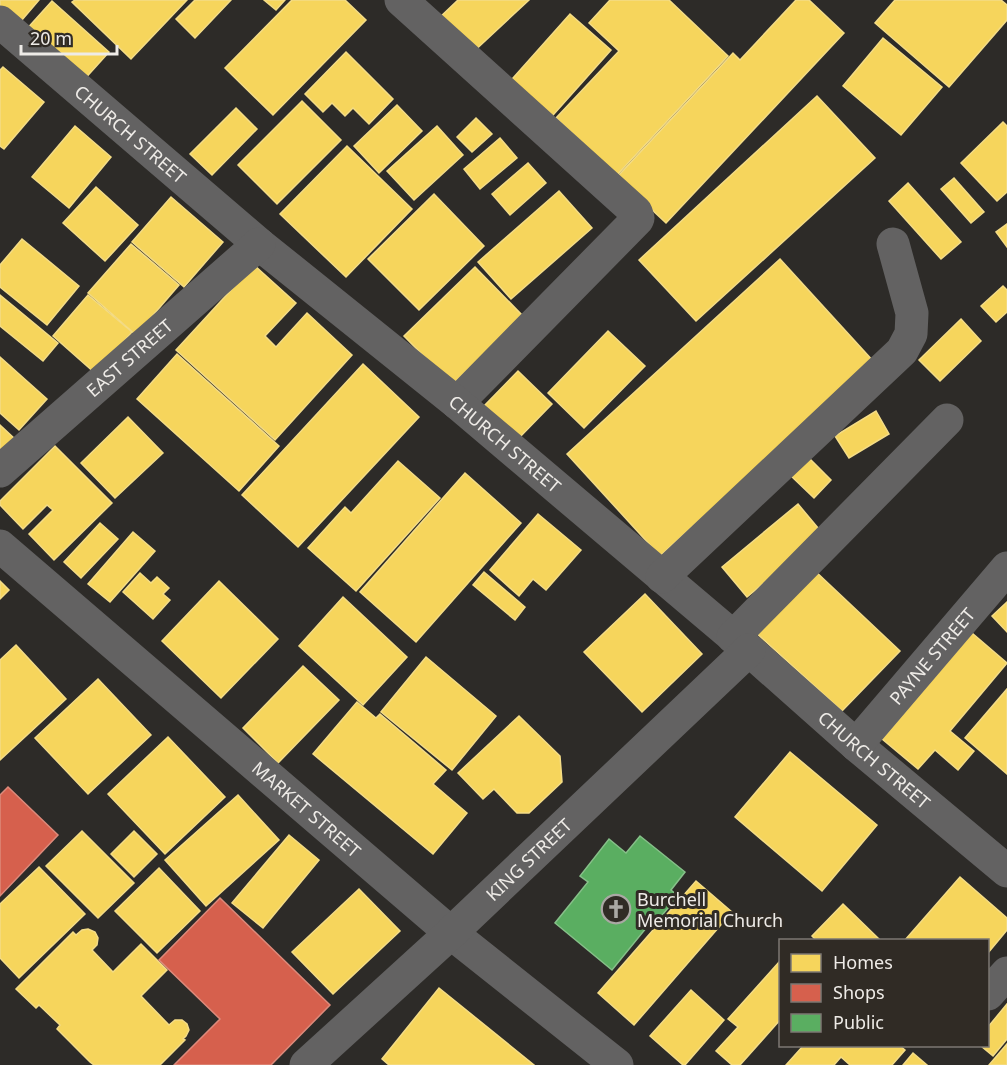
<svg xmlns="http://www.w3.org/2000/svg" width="1007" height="1065" font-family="'Noto Sans',sans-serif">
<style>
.homes{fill:#f6d55c;stroke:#f4dc86;stroke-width:1.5}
.shops{fill:#d6604d;stroke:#dd8a7b;stroke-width:1.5}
.public{fill:#5aae61;stroke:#86c089;stroke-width:1.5}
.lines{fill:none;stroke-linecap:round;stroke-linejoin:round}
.minor{stroke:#636262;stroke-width:33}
.labels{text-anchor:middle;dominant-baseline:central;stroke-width:6;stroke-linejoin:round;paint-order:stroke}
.street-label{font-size:18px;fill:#eeebe7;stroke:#302b25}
.poi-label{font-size:18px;fill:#eeebe7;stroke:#302b25;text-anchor:start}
</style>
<rect width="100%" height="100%" fill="#2d2b28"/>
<g class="homes">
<path d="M0,0H39L16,27L0,13Z"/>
<path d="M75,0H187L131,59L72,2Z"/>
<path d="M195,0H231L195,38L176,19Z"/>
<path d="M264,0H285L276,10Z"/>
<path d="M292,0H345L366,20L273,115L225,68Z"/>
<path d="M458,0H529L470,55L437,20Z"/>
<path d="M610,0H669L728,56L617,175L556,118L619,51L589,23Z"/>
<path d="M796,0H809L844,33L666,223L617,177L733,53L740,60Z"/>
<path d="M895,0H1001L1007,5V20L949,87L875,23Z"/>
<path d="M52,1L109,52L82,82L25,31Z"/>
<path d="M570,14L611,50L546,123L505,87Z"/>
<path d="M883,38L942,87L901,135L843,86Z"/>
<path d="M346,52L393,99L369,124L353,108L345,116L332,103L323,112L305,94Z"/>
<path d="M3,67L44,102L4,149L0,146V70Z"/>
<path d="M817,96L875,158L696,321L639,260Z"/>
<path d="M302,101L341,140L277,204L238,165Z"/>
<path d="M397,105L422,131L379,173L354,146Z"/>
<path d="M236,108L257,129L212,175L190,154Z"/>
<path d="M476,118L492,134L472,152L457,137Z"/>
<path d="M1003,122L1007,126V192L997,201L961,163Z"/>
<path d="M75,126L111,157L69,208L32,177Z"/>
<path d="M437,126L463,155L414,200L387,171Z"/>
<path d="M500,138L517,158L480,189L464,169Z"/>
<path d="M347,146L412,209L346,277L280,214Z"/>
<path d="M528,163L546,183L510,215L492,194Z"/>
<path d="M954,178L984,212L971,223L941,189Z"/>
<path d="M908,183L961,242L941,259L889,201Z"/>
<path d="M96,187L138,225L105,261L63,223Z"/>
<path d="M559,191L592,228L511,299L478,262Z"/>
<path d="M434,194L484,246L419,310L368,259Z"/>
<path d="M171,197L223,242L184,287L132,242Z"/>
<path d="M1007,224V247L996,232Z"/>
<path d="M22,239L79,286L47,325L0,287V265Z"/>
<path d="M131,244L179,285L136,335L88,293Z"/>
<path d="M780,259L874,362L660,556L567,454Z"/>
<path d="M254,265L296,303L265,336L276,347L307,313L352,355L275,440L176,350Z"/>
<path d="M475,267L523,316L452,385L404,336Z"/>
<path d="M1003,286L1007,290V312L996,322L981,306Z"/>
<path d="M0,295L58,343L43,361L0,326Z"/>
<path d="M88,295L132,332L96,374L53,336Z"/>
<path d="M961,319L981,341L940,381L919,360Z"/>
<path d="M608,331L645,366L584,428L548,393Z"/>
<path d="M177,354L279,446L239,491L137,399Z"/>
<path d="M0,357L47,399L19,430L0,413Z"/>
<path d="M363,364L419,417L298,547L242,495Z"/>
<path d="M518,371L552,404L518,439L484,406Z"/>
<path d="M876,411L889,434L849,458L835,436Z"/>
<path d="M128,417L163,453L115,498L81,463Z"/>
<path d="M0,425L15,439L0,455Z"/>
<path d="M55,446L112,503L54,560L29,534L53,510L47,505L23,529L0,505V501Z"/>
<path d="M807,456L831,480L814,498L789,474Z"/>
<path d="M398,461L440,498L356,591L308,548L345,507L351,513Z"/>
<path d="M465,473L521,523L416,642L360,592Z"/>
<path d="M798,504L823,534L747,597L722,567Z"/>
<path d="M538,514L581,550L546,590L533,579L519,596L490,570Z"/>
<path d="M100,523L118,539L81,578L64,562Z"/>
<path d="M133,532L155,551L110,602L88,584Z"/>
<path d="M813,569L900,651L842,711L754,631Z"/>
<path d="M484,572L525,607L515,620L473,585Z"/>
<path d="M140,573L151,583L157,577L169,588L163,594L170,600L153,619L123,592Z"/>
<path d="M0,581L9,590L0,599Z"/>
<path d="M219,581L278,639L221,698L162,641Z"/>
<path d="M645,594L702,654L642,712L584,652Z"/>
<path d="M343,597L407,657L363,705L299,646Z"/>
<path d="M1007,602V632L992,616Z"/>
<path d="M972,633L1007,663L950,731L974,751L958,770L935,750L918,769L882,739Z"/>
<path d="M16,645L66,699L0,760V660Z"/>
<path d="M426,657L496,716L452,770L381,712Z"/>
<path d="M303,666L339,700L278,763L243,728Z"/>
<path d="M98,679L151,735L88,794L35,738Z"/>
<path d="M1007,689V774L965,738Z"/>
<path d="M357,702L376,718L380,714L446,770L433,784L467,813L433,854L313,754Z"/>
<path d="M519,716L560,756L562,782L529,813H517L494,789L483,799L458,773Z"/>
<path d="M168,737L225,797L165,854L108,794Z"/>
<path d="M790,752L877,825L822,891L735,817Z"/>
<path d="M238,795L279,840L206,906L165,860Z"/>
<path d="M82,831L134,883L98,918L46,866Z"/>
<path d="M134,831L157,854L134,877L111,854Z"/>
<path d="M289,835L319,860L263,928L232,903Z"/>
<path d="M39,867L85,914L19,978L0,958V904Z"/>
<path d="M159,868L200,911L157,953L115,911Z"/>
<path d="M960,877L1007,918V930L988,953V940H905Z"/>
<path d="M696,881L732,912L634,1025L598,993Z"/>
<path d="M359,889L400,931L333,994L292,952Z"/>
<path d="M843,904L880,940H816L812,936Z"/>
<path d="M88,929L95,932L98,938L97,945L92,950L113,972L141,944L167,970L141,996L169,1025L175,1020H182L187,1024L189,1030L186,1036L183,1039L185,1040L160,1065H94L90,1062L57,1029L60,1025L39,1005L36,1008L16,989L73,932L76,935L82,930Z"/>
<path d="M780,961V1020L740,1065H732L716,1051L738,1027L728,1019Z"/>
<path d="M439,988L534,1065H389L382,1059Z"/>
<path d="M691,990L724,1020L685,1065H683L650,1036Z"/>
<path d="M1007,1004V1039L993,1056L981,1046H988V1027Z"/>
<path d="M1007,1044V1065H989Z"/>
<path d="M803,1046H900L905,1050L892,1065H850L841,1057L834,1065H786Z"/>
<path d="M913,1053L927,1065H903Z"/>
</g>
<g class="shops">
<path d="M8,787L58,835L0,896V795Z"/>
<path d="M220,898L330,1005L271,1065H174L220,1019L159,960Z"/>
</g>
<path class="public" d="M640,836L685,872L671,890L678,896L654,925L651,922L612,970L555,923L588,882L580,876L609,839L626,853Z"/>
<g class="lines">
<g class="minor">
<path d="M401,0L636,212L638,218L637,220L457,403"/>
<path id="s1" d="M0,22L259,244L457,403L749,650L856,745L1007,871"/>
<path id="s2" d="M0,471L259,244"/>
<path id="s3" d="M0,546L451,933L617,1065"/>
<path d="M662,577L902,351L911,334L912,313L893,244"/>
<path d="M733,637L947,420"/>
<path id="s4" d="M856,745L1007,568"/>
<path d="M988,994L1007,973"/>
<path id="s5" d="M306,1065L451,933L749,650"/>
</g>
</g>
<defs>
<g id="church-ring" transform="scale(1.5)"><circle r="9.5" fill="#302b25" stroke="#aaa8a4" stroke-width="1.5"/><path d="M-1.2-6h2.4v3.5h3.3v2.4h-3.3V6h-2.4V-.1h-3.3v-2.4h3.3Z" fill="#aaa8a4"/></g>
</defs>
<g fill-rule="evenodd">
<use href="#church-ring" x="616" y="909"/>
</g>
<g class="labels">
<g class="street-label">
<text stroke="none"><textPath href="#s1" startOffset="172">CHURCH STREET</textPath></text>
<text stroke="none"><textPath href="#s2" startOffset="172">EAST STREET</textPath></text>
<text stroke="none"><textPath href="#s1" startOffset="658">CHURCH STREET</textPath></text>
<text stroke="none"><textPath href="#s4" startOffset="117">PAYNE STREET</textPath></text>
<text stroke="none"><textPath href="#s1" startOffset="1144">CHURCH STREET</textPath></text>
<text stroke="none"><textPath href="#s3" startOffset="404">MARKET STREET</textPath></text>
<text stroke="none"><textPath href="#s5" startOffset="303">KING STREET</textPath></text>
</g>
<g class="poi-label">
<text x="637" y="899">Burchell<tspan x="637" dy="21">Memorial Church</tspan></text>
</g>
</g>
<rect x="779" y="939" width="210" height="108" fill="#302b25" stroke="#7c7873" stroke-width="1.5"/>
<rect x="791" y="954" width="30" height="18" fill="#f6d55c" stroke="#7c7873" stroke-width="1.5"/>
<text x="833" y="969" font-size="18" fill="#eeebe7">Homes</text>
<rect x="791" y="984" width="30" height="18" fill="#d6604d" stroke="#7c7873" stroke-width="1.5"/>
<text x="833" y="999" font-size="18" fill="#eeebe7">Shops</text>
<rect x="791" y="1014" width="30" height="18" fill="#5aae61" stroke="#7c7873" stroke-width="1.5"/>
<text x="833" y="1029" font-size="18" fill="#eeebe7">Public</text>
<path d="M21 45v9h96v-9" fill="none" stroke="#eeebe7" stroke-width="3"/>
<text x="30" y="45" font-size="18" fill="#eeebe7" stroke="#302b25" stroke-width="4.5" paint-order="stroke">20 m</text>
</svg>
